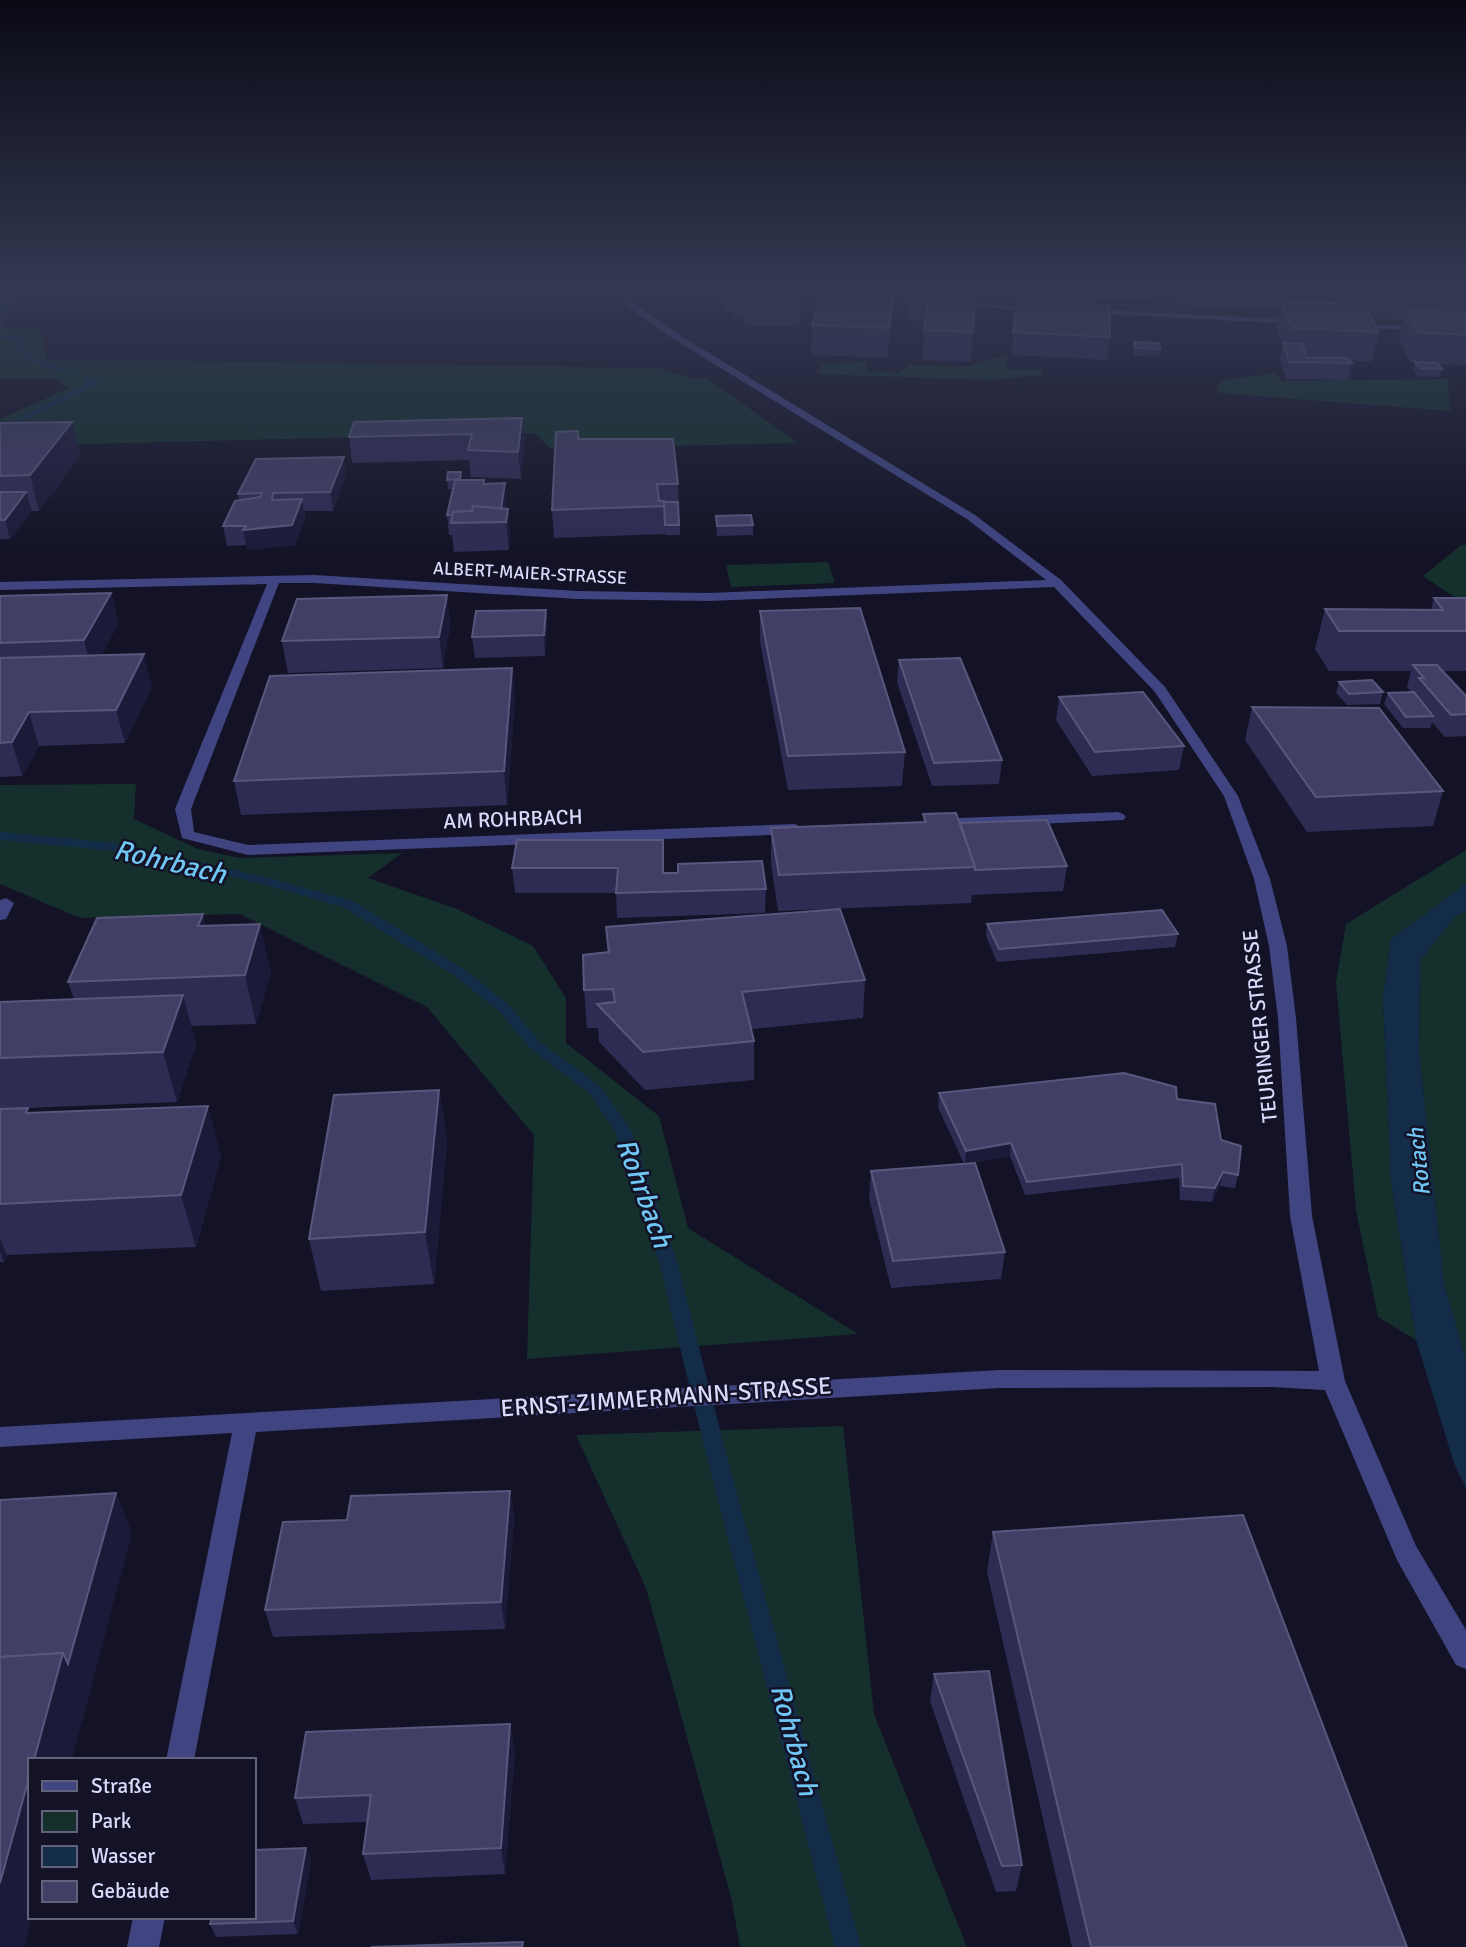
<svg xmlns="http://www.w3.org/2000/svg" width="1466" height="1947" font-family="Signika,sans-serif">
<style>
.green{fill:#15302c}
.water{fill:#132d49}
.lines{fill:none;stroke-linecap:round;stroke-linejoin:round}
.stream{fill:#132d49;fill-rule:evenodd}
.minor{fill:#404582;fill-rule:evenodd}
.wall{fill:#2f2c53}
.shaded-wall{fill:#1c1a39}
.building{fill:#413f65;stroke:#59577d;stroke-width:2}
.labels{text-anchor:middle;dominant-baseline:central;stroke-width:5;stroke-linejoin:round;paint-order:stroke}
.far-street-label{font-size:18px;fill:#dadafc;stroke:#131226}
.street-label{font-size:21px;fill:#dadafc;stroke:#131226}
.water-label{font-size:23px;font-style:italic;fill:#70c6f4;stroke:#131226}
.near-street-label{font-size:24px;fill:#dadafc;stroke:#131226}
.near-water-label{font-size:28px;font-style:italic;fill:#70c6f4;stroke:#131226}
</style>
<rect width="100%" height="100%" fill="#131226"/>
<g class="green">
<path d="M0,286H26L19,289L0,328L41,329L46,359L659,368L695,379L705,377L798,443L551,449L534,433L0,446V419L69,388L57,379L0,378Z"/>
<path d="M1007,355L1006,369L1041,370L1043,375L990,380L819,374L821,364L866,362L867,371L898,373L909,365L969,366Z"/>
<path d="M1276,373L1281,381L1448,379L1450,411L1219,393L1217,384L1230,379Z"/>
<path d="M1461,545H1466V605L1423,576Z"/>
<path d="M828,562L835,583L731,587L726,565Z"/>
<path d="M136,784L134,819L198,849L240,858L402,853L368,878L457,909L533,946L566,998V1043L659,1116L688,1228L858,1334L527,1359L534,1135L427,1007L240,914L80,918L0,884V785Z"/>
<path d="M1466,850V884L1391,939L1383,999L1391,1180L1416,1340L1378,1317L1356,1210L1336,982L1346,924Z"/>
<path d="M1466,911V1361L1444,1284L1419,1051L1420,960L1456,916Z"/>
<path d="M843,1426L874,1714L967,1947H740L731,1897L646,1588L576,1435Z"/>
</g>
<path class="water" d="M1466,884V911L1456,916L1420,960L1419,1051L1444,1284L1466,1361V1488L1454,1463L1416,1340L1391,1180L1383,999L1391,939Z"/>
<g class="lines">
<g class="stream">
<path d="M9,286H16L0,302V296Z"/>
<path d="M0,334L23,338L22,347L37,360L80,373L76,375L33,362L16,349L17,340L0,338Z"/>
<path d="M84,376L100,382L0,432V427L90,382L84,380Z"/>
<path d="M0,832L114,843L261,876L353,901L465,970L509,1005L540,1042L600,1086L631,1130L677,1261L725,1450L861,1947H835L705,1450L659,1261L615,1131L590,1094L530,1048L499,1011L455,976L343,907L258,883L114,851L0,840Z"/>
</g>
<g class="minor">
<path d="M610,286H618L639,307L681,336L975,515L1061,580L1165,687L1238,796L1270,879L1287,946L1296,1018L1312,1216L1345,1381L1416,1546L1466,1630V1669L1456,1665L1397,1560L1325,1390L1272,1387L999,1388L256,1432L194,1760H166L232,1433L0,1447V1427L999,1370L1319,1371L1290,1216L1278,1018L1269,946L1254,879L1224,796L1155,692L1054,587L708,601L578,599L314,583H279L191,809L194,832L248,845L795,824L803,829L795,834L248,855L182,838L175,809L267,584L0,590V582L314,575L578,591L708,593L1046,580L967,519L675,340L633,311Z"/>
<path d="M897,286H905L904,291L912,298L1041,309L1037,311L910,302L897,294Z"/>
<path d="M1086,309L1299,320L1303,322L1299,324L1083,313Z"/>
<path d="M1349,323L1466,329V333L1352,327Z"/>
<path d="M1118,812L1123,814L1126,817L1123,820L935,829L927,824L935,819Z"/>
<path d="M6,898L14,903L6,919L0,920V900Z"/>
<path d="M133,1917H165L159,1947H127Z"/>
</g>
</g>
<g class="wall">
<path d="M688,286H873V289L865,288V292L894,293L892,322L888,358L811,355L812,325L845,299L846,288L807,287V303L799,327L744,325V319L734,318V312H724V306H715V289L688,288Z"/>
<path d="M945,286L944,296L973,332L971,362L922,360L925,321L907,320L909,292Z"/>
<path d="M979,286H1295L1292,301L1343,312L1327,286H1466V365L1438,364L1442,369L1439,377L1417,376L1413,370L1415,362H1410L1399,339L1403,320L1373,319L1379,332L1372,362L1350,360L1352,363L1348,380L1286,379L1280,359L1282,347L1276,329L1279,310L1191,307L1189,302L1049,298L1095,305L1110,337L1107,360L1011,355L1018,297L1007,296V293L978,292Z"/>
<path d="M1134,342L1160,349L1159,357L1134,356L1133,350Z"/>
<path d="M522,418L524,444L521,479L471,477L469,460L352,463L349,437Z"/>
<path d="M72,422L80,455L39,511H31L10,539H0V423Z"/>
<path d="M579,439L678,484L680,535H666L665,534L554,538L552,510Z"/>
<path d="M461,472V480H484V484L506,502L505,509H508L510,538L509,550L454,552L452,535H449L447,515L453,489H448L447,480Z"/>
<path d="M346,475L333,511H304L305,518L295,545L247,550L246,545L227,546L223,526L239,501L238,494Z"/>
<path d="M716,516L753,525V535L717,536Z"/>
<path d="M111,593L118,624L101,655L152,686L125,743L39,746L22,776L0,777V596Z"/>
<path d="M447,595L450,625L443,668L288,673L282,641Z"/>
<path d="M1434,598H1466V671H1443L1466,696V736L1445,737L1432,722L1430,728H1403L1384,704L1388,693L1411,692L1407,687L1411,671H1329L1315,649L1325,609H1431Z"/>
<path d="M546,610L547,631L545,656L475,658L472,637Z"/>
<path d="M760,611L905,752L902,786L788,790L760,642Z"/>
<path d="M899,660L1002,760L999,784L932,786L897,682Z"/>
<path d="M512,668L515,700L507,805L241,815L234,781Z"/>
<path d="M1339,682L1383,692L1380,704L1347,705L1336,693Z"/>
<path d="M1059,697L1184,746L1179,770L1092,776L1056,720Z"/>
<path d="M1252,707L1443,791L1433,826L1307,832L1245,740Z"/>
<path d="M923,814L960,823L1067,866L1063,891L972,895L971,903L778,911L771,863V828L923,822Z"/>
<path d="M517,840L664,873H678L766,889L765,913L617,918L616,893H515L512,868Z"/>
<path d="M203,914L206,926L271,972L256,1024L191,1026L196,1044L177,1102L0,1109V1002L74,999L68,982Z"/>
<path d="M987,924L1178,934L1175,947L997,962L986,936Z"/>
<path d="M606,927L865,980L863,1018L751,1029L754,1041V1080L645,1090L599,1042L598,1028H587L584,990L607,953Z"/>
<path d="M439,1090L447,1140L434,1284L321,1291L309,1239Z"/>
<path d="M939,1093L1177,1099L1221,1140L1238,1175L1235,1188L1220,1186L1212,1202L1180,1200L1179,1178L1025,1195L1010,1156L972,1163L1005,1252L1001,1279L891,1288L869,1198L871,1171L964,1164L938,1107Z"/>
<path d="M0,1109L30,1113L221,1156L196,1247L7,1255L4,1262H0Z"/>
<path d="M510,1491L514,1518L505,1629L273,1637L265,1610L347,1520Z"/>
<path d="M993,1532L1407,1947H1072L987,1572Z"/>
<path d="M934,1674L1022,1865L1016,1891L996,1892L930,1701Z"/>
<path d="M510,1724L515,1751L505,1874L371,1880L363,1854L368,1822L303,1824L295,1798Z"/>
<path d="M306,1848L311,1861L298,1934L216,1937L210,1924Z"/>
</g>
<g class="shaded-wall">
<path d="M804,286H807V303L799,327L800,299Z"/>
<path d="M894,293L892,322L888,358L889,328Z"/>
<path d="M522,418L524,444L521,479L518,452Z"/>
<path d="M72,422L80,455L39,511L30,475Z"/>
<path d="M344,457L346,475L333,511L330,492Z"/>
<path d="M505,483L506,502L504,522L500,514Z"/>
<path d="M26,492L32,511L10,539L5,520Z"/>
<path d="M302,499L305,518L295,545L247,550L243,530Z"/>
<path d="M508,509L510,538L509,550L506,522Z"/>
<path d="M111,593L118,624L92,672L84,640Z"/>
<path d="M447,595L450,625L443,668L439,637Z"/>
<path d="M546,610L547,631L545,656L544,635Z"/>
<path d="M144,654L152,686L125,743L116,710Z"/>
<path d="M512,668L515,700L507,805L504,771Z"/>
<path d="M29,712L39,746L22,776L12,742Z"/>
<path d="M203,914L214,961L198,926Z"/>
<path d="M260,924L271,972L256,1024L245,975Z"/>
<path d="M183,995L196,1044L177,1102L163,1052Z"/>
<path d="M439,1090L447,1140L434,1284L425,1232Z"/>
<path d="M208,1106L221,1156L196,1247L181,1195Z"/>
<path d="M1011,1143L1010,1156L965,1164L966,1151Z"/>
<path d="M1223,1172L1220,1186L1212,1202L1215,1188Z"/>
<path d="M0,1239L7,1255L4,1262L0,1252Z"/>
<path d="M510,1491L514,1518L505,1629L501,1602Z"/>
<path d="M116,1493L132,1533L72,1760H34L63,1653Z"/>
<path d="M510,1724L515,1751L505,1874L501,1848Z"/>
<path d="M30,1774V1917H32L25,1947H0V1883Z"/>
<path d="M306,1848L311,1861L298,1934L293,1921Z"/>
</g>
<g class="building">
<path d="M736,286H804L800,299L744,296L746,290H734Z"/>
<path d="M910,286H944V293L909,292Z"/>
<path d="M1351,286H1466V294L1354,290Z"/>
<path d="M1049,291V298L1095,300V305L1109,306L1110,337L1013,332L1018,293Z"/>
<path d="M853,292L894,293L889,328L812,325L820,299L852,300Z"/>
<path d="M929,295L975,297L973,332L924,330Z"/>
<path d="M1281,301L1334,303L1339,312L1369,313L1379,332L1292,328Z"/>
<path d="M1406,310L1466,313V335L1417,332Z"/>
<path d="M1134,342L1159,343L1160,349L1135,348Z"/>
<path d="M1283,343L1302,344L1307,358H1347L1352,363L1289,362Z"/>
<path d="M1415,362L1437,363L1442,369L1420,368Z"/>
<path d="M522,418L518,452L468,450L472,434L349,437L354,422Z"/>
<path d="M72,422L30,475L0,476V423Z"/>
<path d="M578,431V439H673L678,484H657L659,501H664L665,506L552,510L556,432Z"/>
<path d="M344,457L330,492L273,493L272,500L302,499L292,525L243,530L246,526H223L235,501L260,497L262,493L238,494L256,459Z"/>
<path d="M448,472H461L460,479L447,480Z"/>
<path d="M455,480H484L483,484L505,483L501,509L473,506L472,511L453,512L452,515H447Z"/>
<path d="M0,492H26L5,520H0Z"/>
<path d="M664,502H678L679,525H665Z"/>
<path d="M473,506L508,509L506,522L451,523L453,512L472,511Z"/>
<path d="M751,515L753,525L717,526L716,516Z"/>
<path d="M111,593L84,640L0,643V596Z"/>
<path d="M447,595L439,637L282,641L297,599Z"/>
<path d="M1434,598H1466V631H1339L1325,609L1443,610Z"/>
<path d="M860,608L905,752L788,756L760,611Z"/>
<path d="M546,610L544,635L472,637L476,611Z"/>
<path d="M144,654L116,710L29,712L12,742L0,743V658Z"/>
<path d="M960,658L1002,760L934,763L899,660Z"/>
<path d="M1413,665H1437L1466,696V714L1451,715L1419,678H1424Z"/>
<path d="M512,668L504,771L234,781L270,676Z"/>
<path d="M1372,680L1383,692L1349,694L1339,682Z"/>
<path d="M1143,692L1184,746L1095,752L1059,697Z"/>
<path d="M1414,692L1433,716L1406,717L1388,693Z"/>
<path d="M1252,707L1379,708L1443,791L1316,797Z"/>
<path d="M956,813L975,867L779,875L771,828L926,822L923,814Z"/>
<path d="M1047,820L1067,866L975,870V867L960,823Z"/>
<path d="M517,840H663V873H678V864L762,861L766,889L616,893L618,868H512Z"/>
<path d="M840,909L865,980L742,992L754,1041L643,1052L597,1004L615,1002L613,989L584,990L583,955L609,952L606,927Z"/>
<path d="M1162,910L1178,934L999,949L987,924Z"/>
<path d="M203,914L198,926L260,924L245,975L68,982L97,918Z"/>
<path d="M183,995L163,1052L0,1058V1002Z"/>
<path d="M1124,1073L1176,1087L1177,1099L1215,1104L1221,1140L1241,1146L1238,1175L1223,1172L1215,1188L1183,1186L1182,1164L1027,1182L1011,1143L966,1151L939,1093Z"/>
<path d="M439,1090L425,1232L309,1239L334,1095Z"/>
<path d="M208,1106L181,1195L0,1204V1109L28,1108L26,1113Z"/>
<path d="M975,1163L1005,1252L893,1261L871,1171Z"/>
<path d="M510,1491L501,1602L265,1610L283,1522L347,1520L351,1496Z"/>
<path d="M116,1493L68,1664L63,1653L0,1657V1500Z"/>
<path d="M1243,1515L1407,1947H1091L993,1532Z"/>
<path d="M63,1653L34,1760H30V1774L0,1883V1657Z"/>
<path d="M989,1671L1022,1865L1002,1866L934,1674Z"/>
<path d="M510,1724L501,1848L363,1854L371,1795L295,1798L306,1732Z"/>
<path d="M306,1848L293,1921L210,1924L212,1917H254V1850Z"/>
<path d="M523,1942L522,1947H371Z"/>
</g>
<linearGradient id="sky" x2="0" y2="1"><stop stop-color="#0a0a15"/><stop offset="0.51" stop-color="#333952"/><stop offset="1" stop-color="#333952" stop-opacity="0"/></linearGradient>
<rect width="1466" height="559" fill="url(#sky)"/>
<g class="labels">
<g class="far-street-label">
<text transform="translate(530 573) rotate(3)">ALBERT-MAIER-STRASSE</text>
</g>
<g class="street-label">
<text transform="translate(513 819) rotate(-2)">AM ROHRBACH</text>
<text transform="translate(1260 1026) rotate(-96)">TEURINGER STRASSE</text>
</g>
<g class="water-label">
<text transform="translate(1419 1162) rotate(-96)">Rotach</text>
</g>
<g class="near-street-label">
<text transform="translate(666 1397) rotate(-4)">ERNST-ZIMMERMANN-STRASSE</text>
</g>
<g class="near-water-label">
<text transform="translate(170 862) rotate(13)">Rohrbach</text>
<text transform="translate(644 1193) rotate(70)">Rohrbach</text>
<text transform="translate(794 1740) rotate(75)">Rohrbach</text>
</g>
</g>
<rect x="28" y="1758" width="228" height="161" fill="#131226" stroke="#63627c" stroke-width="2"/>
<rect x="42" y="1781" width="35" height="10" fill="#404582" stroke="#63627c" stroke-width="2"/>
<text x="91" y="1793" font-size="21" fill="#dadafc">Straße</text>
<rect x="42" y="1811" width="35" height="21" fill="#15302c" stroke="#63627c" stroke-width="2"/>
<text x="91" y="1828" font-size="21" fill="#dadafc">Park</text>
<rect x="42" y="1846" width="35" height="21" fill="#132d49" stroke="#63627c" stroke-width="2"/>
<text x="91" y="1863" font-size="21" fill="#dadafc">Wasser</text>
<rect x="42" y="1881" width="35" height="21" fill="#413f65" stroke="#63627c" stroke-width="2"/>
<text x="91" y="1898" font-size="21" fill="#dadafc">Gebäude</text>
</svg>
